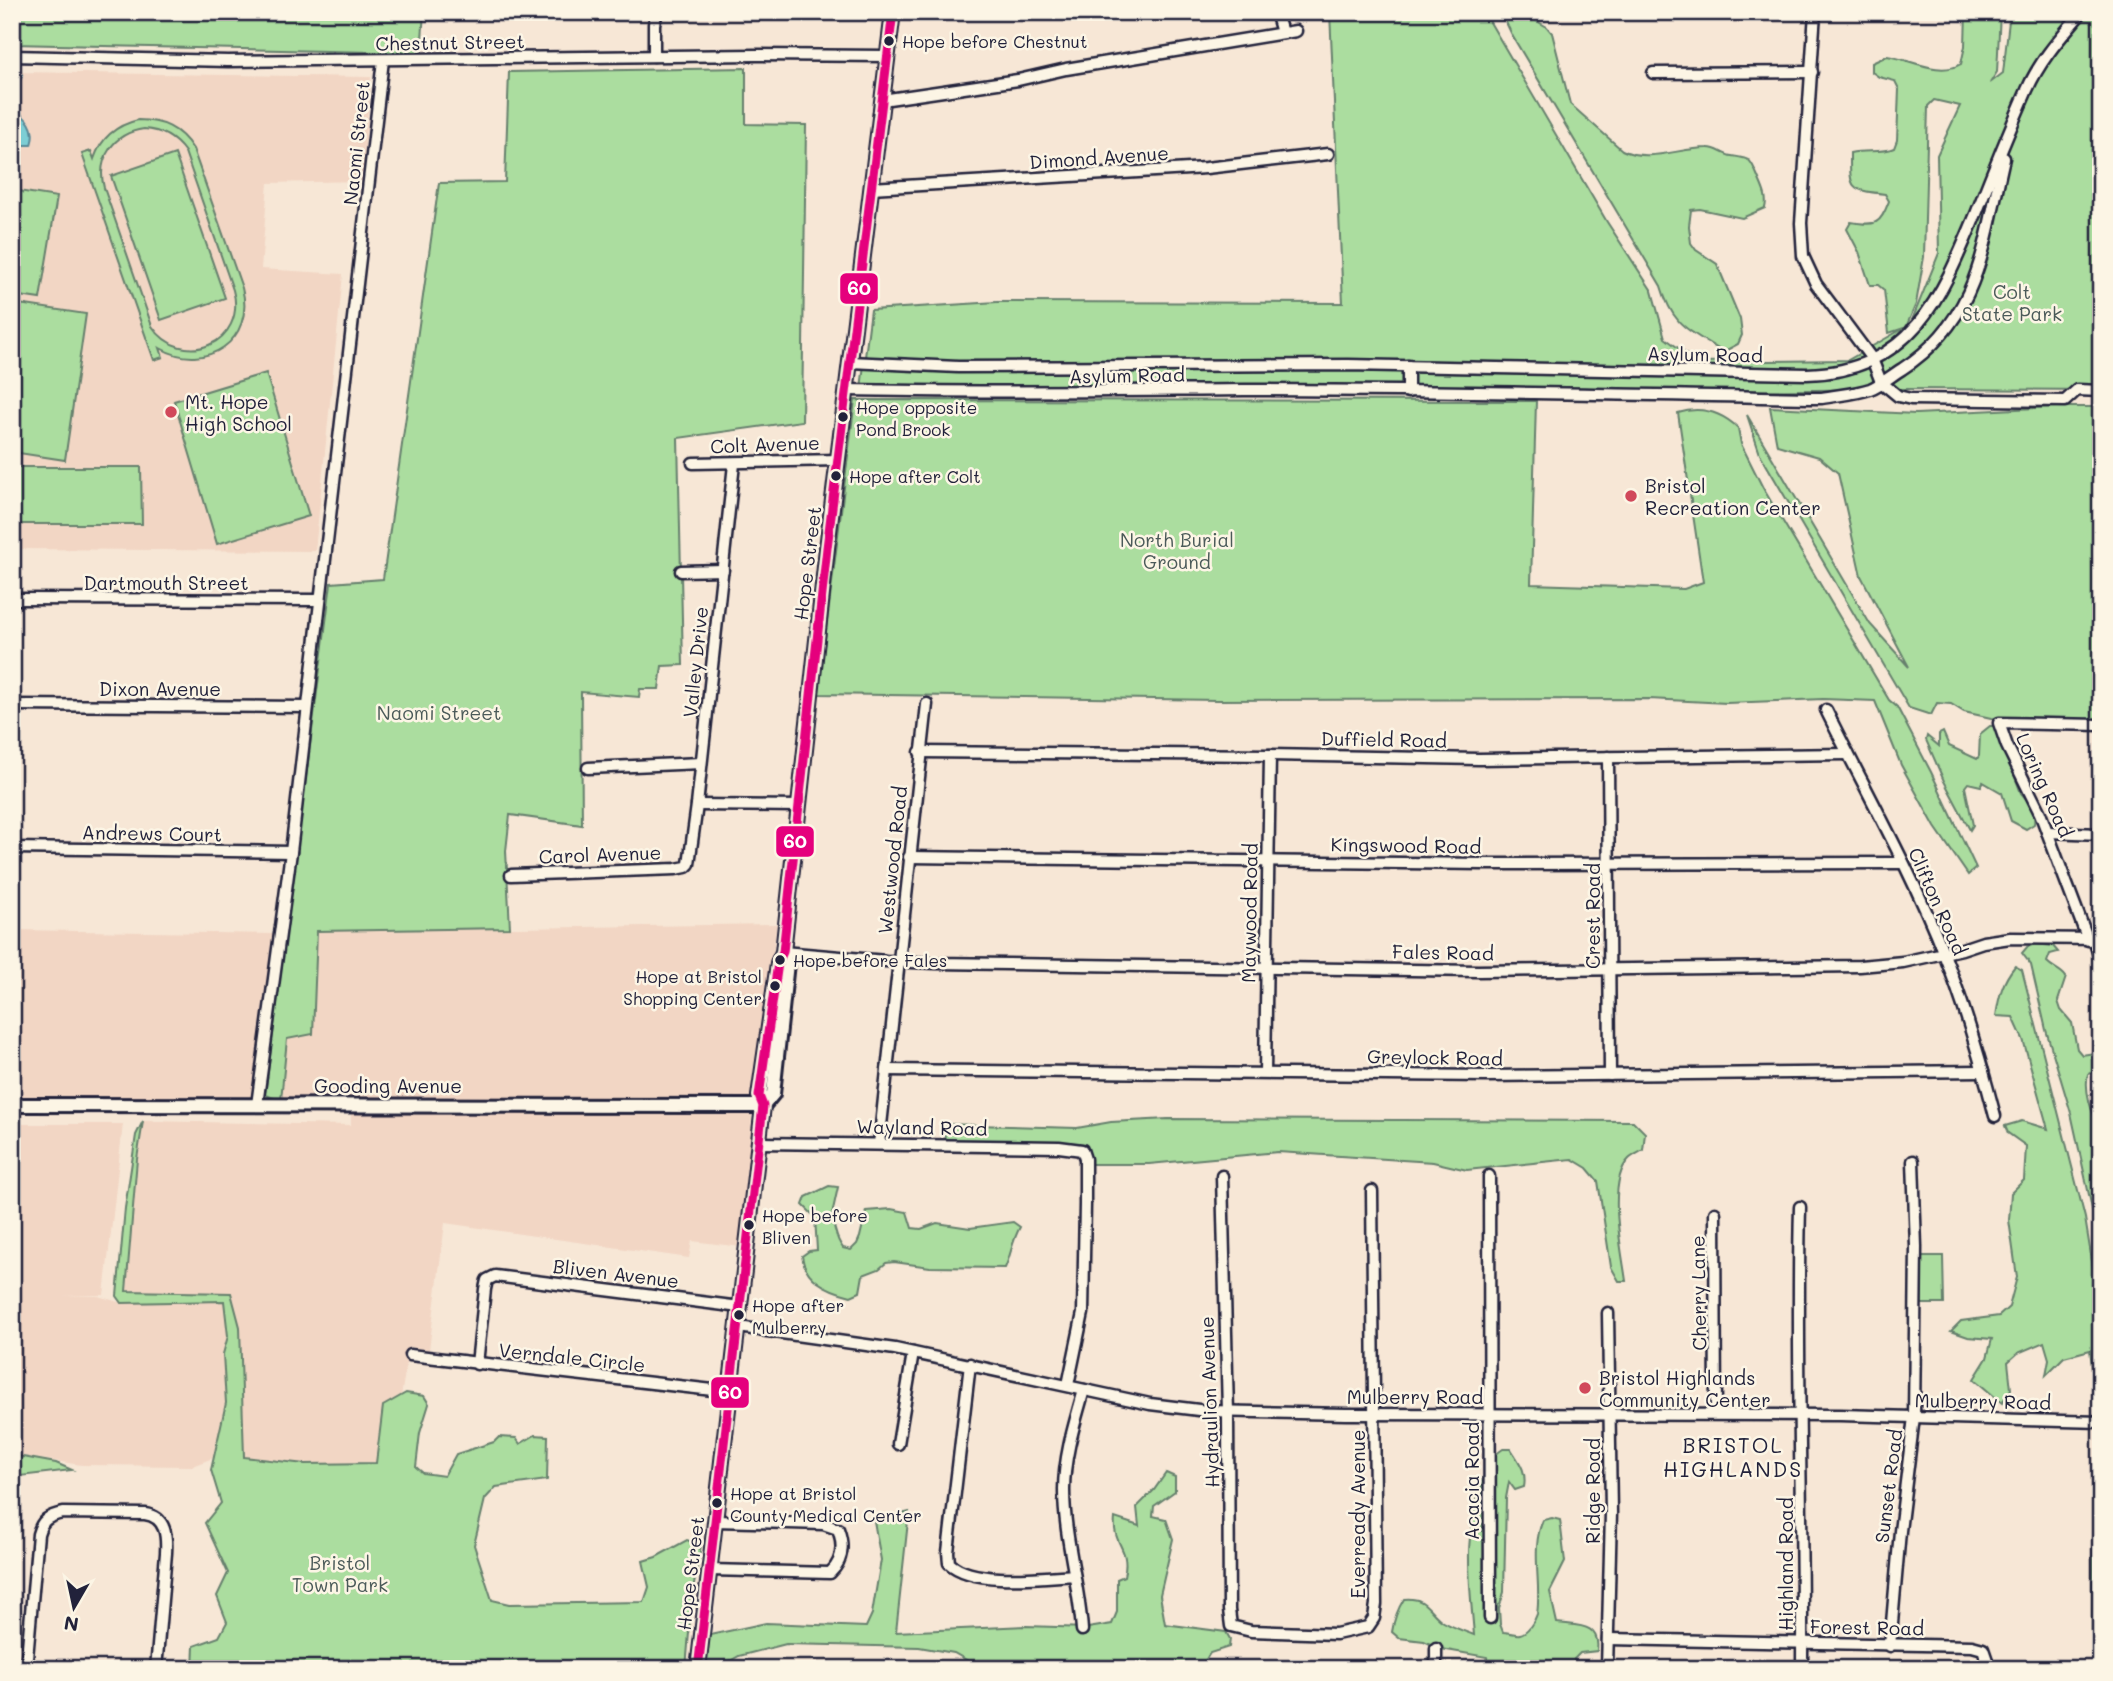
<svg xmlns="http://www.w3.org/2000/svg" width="2113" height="1681" font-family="Mali,sans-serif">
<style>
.built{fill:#f2d6c4}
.green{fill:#abdd9f;stroke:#66806d;stroke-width:2;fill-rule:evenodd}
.water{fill:#7dced4;stroke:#598997;stroke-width:2}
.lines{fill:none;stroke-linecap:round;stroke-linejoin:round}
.stream{stroke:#598997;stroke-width:2.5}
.minor-casing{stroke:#22223b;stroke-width:15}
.major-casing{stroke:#22223b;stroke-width:18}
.minor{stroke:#fcf5e5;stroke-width:10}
.major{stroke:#fcf5e5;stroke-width:12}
.bus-1-casing{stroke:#fcf5e5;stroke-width:14}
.bus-1{stroke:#e5007d;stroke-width:9}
.bus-dot{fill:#22223b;stroke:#fcf5e5;stroke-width:2.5}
.poi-dot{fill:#d1495b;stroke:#fcf5e5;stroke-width:2.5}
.labels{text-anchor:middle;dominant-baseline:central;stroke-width:5;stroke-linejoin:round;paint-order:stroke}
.bus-label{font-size:17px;fill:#22223b;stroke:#fcf5e5;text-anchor:start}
.street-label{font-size:19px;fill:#22223b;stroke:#fcf5e5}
.park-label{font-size:19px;fill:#4b5a59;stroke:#fcf5e5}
.poi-label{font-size:19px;fill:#22223b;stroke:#fcf5e5;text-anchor:start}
.neighbourhood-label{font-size:21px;letter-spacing:2px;fill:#22223b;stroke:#fcf5e5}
.line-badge{stroke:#fcf5e5;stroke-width:2.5}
.badge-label{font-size:19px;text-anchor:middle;font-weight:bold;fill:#fff}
</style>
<rect width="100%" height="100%" fill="#f7e7d6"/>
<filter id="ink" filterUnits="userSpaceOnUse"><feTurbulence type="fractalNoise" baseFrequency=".0143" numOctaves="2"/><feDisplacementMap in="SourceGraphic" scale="14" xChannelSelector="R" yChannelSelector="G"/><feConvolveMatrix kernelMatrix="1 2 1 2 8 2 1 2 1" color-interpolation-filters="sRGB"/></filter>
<g filter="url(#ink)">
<g class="built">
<path d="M12,72L371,77L362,181L268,183L261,269L343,274L315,551L12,549Z"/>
<path d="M777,924L754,1090L742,1247L692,1241L689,1258L445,1223L429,1350L409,1347L401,1397L383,1406L376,1463L305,1464L243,1457L240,1327L231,1293L126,1291L137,1159L143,1121L351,1125V1100H281L287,1038L313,1034L317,931Z"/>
<path d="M12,930L274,934L254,1100L12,1099Z"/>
<path d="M12,1124H123L104,1295L63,1296H98L122,1303L224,1300L228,1336L223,1354L226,1403L213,1458L192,1466L82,1465L12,1455Z"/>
</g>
<g class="green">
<path d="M12,12H424L421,53L12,44Z"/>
<path d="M1330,12H1484L1607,222L1652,291L1665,338L1697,362L1848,360L1904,328L1889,333L1884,290L1878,285H1870L1859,252L1847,229L1851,222C1876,226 1880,225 1889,201L1885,194C1849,190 1850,189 1850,153C1865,149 1880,154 1894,148L1897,140L1899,89L1895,81L1879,77L1872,72V63L1887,56C1910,59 1939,77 1961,64L1965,46L1966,12H2000L1997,72L1990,83L2003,73L2010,12H2101V390L1901,389L1552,393L1244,390L860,396L871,310L997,302L1343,303ZM1934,100L1960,106L1937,155L1939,253L1910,325L1906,327L1916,304L1924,257L1928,106Z"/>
<path d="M1501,12H1548L1535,20L1547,27L1552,33L1570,104L1622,150C1648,163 1679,148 1707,148C1717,147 1723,155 1732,156C1751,159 1750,158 1758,177C1762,187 1768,197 1765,208L1742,218L1700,209L1691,210L1689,226L1691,243L1696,250L1717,264L1740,319L1742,335L1738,344L1723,352C1689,330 1673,327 1661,286L1513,37Z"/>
<path d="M746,68V124L806,125L802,421L678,438L683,665L662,666L659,689H640L639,697L581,692L582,825L510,815L506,851L510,928L317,931L313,1034L287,1039L281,1100L265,1095L331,583L383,579L439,183L505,182L509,72Z"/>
<path d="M138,120C162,120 180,128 193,149L242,288C256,340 206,374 160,348L163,357L154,360L82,154L91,151L94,159C101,138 117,125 138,120ZM144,129C162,130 175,138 185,152L233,290C248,343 182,371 152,326L104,188C96,158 114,133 144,129Z"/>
<path d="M175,154L225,298L161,320L111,176Z"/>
<path d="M12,190L57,197L40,299L12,295Z"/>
<path d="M12,303L86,314L65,460L12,452Z"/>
<path d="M266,373L309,516L217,544L174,401Z"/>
<path d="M855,400L1536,401L1531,584L1684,589L1703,582L1678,413C1701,406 1721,412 1738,428L1741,444L1763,488L1889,700L1897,707L1931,772L1976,868L1968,875L1935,827L1901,765L1875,701L1823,699L1727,703L1649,699L1218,700L818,694Z"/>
<path d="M1770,407L1916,414L2056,407H2101V721L2000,720L1964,712L1951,704L1937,703L1931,715L1909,708L1760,454L1747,415L1870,624L1909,667L1861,576L1838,473L1819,457L1777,445Z"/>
<path d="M12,467H141L142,524H12Z"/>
<path d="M1990,726H1998L2002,743L2021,793C2029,801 2036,812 2034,824L2026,829L2011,821L2002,793L1983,782L1981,786L1968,783L1965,787L1973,825L1970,830L1944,781L1926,740L1927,736L1939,746V734L1943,732L1949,746L1977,759L1979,756L1980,734Z"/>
<path d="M2035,944L2053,946L2058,952L2050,954L2047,962C2054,969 2061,970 2066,977L2058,1001L2061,1010L2072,1023L2077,1049L2082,1055L2101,1052V1069L2088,1074C2084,1089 2091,1115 2101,1127V1270L2093,1213L2071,1113L2046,1030L2031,965L2022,953L2027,947Z"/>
<path d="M2015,966L2022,970L2085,1218L2101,1317V1408H2098L2090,1350L2064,1357L2046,1375L2049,1359L2044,1342L2018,1353L2008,1362L2011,1389L2002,1403L1974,1379L1987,1358L1992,1339L1968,1337L1951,1331L1961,1321L1999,1316L2009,1307L2017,1277L2009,1220L2011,1193L2024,1180L2026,1146L2008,1133L2005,1126L2022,1121L2048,1129L2023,1039L2013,1017L1996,1016C1999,996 2002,982 2015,966Z"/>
<path d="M1168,1119L1633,1121L1645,1133L1643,1150C1639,1153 1633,1155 1629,1159C1606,1182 1622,1251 1626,1281H1619L1611,1267L1598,1181L1587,1168L1572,1159L1467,1170L1433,1162L1278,1152L1149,1164H1090L1085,1145L945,1142L944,1124L1077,1128L1111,1122Z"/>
<path d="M143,1121L137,1159L126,1291L231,1293L240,1327L244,1457L305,1464L376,1463L383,1406L406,1393L424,1396L429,1404L420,1433L416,1467L423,1473L444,1476L456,1454L494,1442L499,1437L516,1438L520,1444L535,1435L548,1436L547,1480L496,1487L485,1499L474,1545L492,1600L509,1604L644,1602L649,1587L643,1561L656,1557L687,1540L701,1545L692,1596L686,1669H193L194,1646L219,1637L227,1622L217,1596L228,1573L205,1523L221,1503L211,1470L226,1403L223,1354L228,1336L224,1301L122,1303L117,1296L125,1208L136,1135Z"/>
<path d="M829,1186L838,1187L831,1219C837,1230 834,1236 843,1248L851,1250L857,1244L860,1237L866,1211L891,1209L907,1212L912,1228L921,1229L937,1223L970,1228L1013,1222L1020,1227C1012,1241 1011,1255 1005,1268L930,1267L894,1262L886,1263L879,1269L863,1275L860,1292L851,1296C830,1291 805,1281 802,1256L809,1251L817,1250L815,1217L803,1205L806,1197Z"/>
<path d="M1920,1256H1943L1944,1304H1921Z"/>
<path d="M1503,1449H1511C1519,1462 1527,1471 1524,1487L1515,1490L1509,1482L1506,1498L1504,1592L1499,1608L1500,1624L1503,1632C1508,1632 1515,1635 1520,1634C1527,1633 1535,1621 1537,1614C1542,1584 1530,1549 1543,1520L1552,1518L1560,1520L1565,1562L1550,1592L1557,1623C1578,1626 1601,1623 1597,1651L1580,1653L1574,1659L1575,1669H1490L1487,1657L1441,1649L1424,1641L1399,1638L1392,1632C1394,1619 1397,1610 1404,1599C1427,1597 1427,1610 1442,1621C1448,1625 1466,1632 1474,1635C1472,1610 1469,1585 1469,1559C1468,1533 1479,1463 1503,1449Z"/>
<path d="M12,1455L56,1463L72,1470L12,1477Z"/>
<path d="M1166,1473L1175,1477V1491L1154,1506L1153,1516L1166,1519L1173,1539L1160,1595L1165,1624L1226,1632L1230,1639L1229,1647L1210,1653L1200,1669H971L968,1661L954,1653L919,1647L786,1644L739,1656L716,1669L705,1666V1636L766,1623L866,1627L872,1614L881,1560L874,1521L909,1512L896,1632L1026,1626L1088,1628L1112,1624L1117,1612V1579L1124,1576C1131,1547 1112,1546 1115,1518L1139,1526L1137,1507L1154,1490Z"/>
<path d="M2101,1491V1648L2092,1643L2094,1499L2097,1492Z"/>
</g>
<path class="water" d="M12,108C27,117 37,128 31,145H12L14,131L12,128Z"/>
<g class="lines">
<path class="stream" d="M12,97L22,75"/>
<g class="minor-casing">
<g id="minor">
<path d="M1276,12L1282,33"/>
<path d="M1815,12L1801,223L1803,256L1816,284L1872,359L1881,382L1898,396L1911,399L2065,401L2077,390L2101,391"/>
<path d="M12,56L228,61L756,55L888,56"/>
<path d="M654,56V24L657,12"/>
<path d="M1653,73L1812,72"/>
<path d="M882,100L1018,80L1066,69L1296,31"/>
<path d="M871,188L1206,168L1328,154"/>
<path d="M850,362L958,367L1348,365L1807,374C1911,372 1942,296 1976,214C1992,173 2009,131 2027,90C2040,60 2061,37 2082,12"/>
<path d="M1408,366V392"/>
<path d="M846,390C979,393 1111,391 1244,390C1437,390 1629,395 1822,398C1838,395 1855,394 1870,389C1881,385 1892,375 1902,369C1981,318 1984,242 2004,158"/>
<path d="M693,463L839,460"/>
<path d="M681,571L723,570"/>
<path d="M12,599L320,600"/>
<path d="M12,705L307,707"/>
<path d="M1826,710C1866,791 1911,870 1944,954C1965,1006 1981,1062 1995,1116"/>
<path d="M920,752L1270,755L1479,759L1848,754"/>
<path d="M1608,757L1610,1075"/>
<path d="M588,768L701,763"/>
<path d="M697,805L799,806"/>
<path d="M2047,832L2101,834"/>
<path d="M12,848L291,852"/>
<path d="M909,857L1483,864L1903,863"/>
<path d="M511,875L676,869L686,867L689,864L697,805L734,464"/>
<path d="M2088,940L2040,813L2007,746L1999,723L2101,725"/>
<path d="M2094,940L2101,961"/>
<path d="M783,952L886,961L936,963L1478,971L1860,966L1903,962L1962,949L1983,942L2010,938L2101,939"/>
<path d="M887,1070L1487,1076L1983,1071"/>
<path d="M1265,1073L1270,755"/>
<path d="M257,1105L291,852L383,60"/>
<path d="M759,1143L1059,1147L1082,1150L1085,1159V1204L1083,1313L1068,1385"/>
<path d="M879,1144L927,704"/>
<path d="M1222,1176L1228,1412L1229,1610L1231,1626L1251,1631L1336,1634L1368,1627L1374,1618L1376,1604L1372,1191"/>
<path d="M1489,1176L1490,1618"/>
<path d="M1800,1207C1796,1361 1803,1515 1802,1669"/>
<path d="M1715,1213L1716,1414"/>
<path d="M738,1327L895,1349L1150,1404L1207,1411L1346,1414L1840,1415L2101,1422"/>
<path d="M410,1355L730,1392"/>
<path d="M477,1364L485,1289L487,1280L495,1276L740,1307"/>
<path d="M970,1364L948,1552L949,1563C974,1586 1042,1577 1074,1575"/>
<path d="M898,1444L913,1353"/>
<path d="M709,1570L830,1573C843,1561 844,1545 838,1529L823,1524L715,1521"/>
<path d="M1082,1630C1079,1584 1064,1537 1064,1490C1064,1456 1075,1422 1084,1390"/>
<path d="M1608,1639L1972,1646L1983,1649L1990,1669"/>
<path d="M1890,1646L1900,1531L1914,1417L1916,1247L1913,1161"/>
<path d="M1436,1648V1669"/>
<path d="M26,1669L38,1534C42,1520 48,1516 63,1513L145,1514C166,1517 167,1536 166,1553L156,1669"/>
<path d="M1607,1669L1611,1513L1608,1313"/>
</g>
</g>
<g class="major-casing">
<g id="major">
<path d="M12,1105L763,1106"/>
<path d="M763,1106L773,1094L787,963L783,953"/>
<path d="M698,1669L763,1106L759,1096L778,963L783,952L827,548L893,12"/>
</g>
</g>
<use href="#minor" class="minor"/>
<use href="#major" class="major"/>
<g class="bus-1-casing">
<path id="bus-1" d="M698,1669L763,1106L759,1096L778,963L783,952L827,548L893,12"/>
</g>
<use href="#bus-1" class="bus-1"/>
</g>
</g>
<g class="bus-dot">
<circle cx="889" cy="41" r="6"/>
<circle cx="843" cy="417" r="6"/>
<circle cx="836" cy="476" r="6"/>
<circle cx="780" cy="960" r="6"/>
<circle cx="775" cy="986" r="6"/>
<circle cx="749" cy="1225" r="6"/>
<circle cx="739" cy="1315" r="6"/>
<circle cx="717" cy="1503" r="6"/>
</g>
<g class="poi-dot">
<circle cx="171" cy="412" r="7"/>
<circle cx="1631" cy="496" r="7"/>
<circle cx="1585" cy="1388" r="7"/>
</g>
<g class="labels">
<g class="bus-label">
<text x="902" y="41">Hope before Chestnut</text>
<text x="856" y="407">Hope opposite<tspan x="856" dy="22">Pond Brook</tspan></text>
<text x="849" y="476">Hope after Colt</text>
<text x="793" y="960">Hope before Fales</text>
<text x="762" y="976" text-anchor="end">Hope at Bristol<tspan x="762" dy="22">Shopping Center</tspan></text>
<text x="762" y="1215">Hope before<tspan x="762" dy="22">Bliven</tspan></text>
<text x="752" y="1305">Hope after<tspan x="752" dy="22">Mulberry</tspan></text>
<text x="730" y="1493">Hope at Bristol<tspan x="730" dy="22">County Medical Center</tspan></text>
</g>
<g class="street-label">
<text transform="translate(450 42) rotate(-1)">Chestnut Street</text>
<text transform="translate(356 143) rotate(-84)">Naomi Street</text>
<text transform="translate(1099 157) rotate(-4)">Dimond Avenue</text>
<text transform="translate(1705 354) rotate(1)">Asylum Road</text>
<text transform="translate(1127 375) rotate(-1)">Asylum Road</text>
<text transform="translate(765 444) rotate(-2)">Colt Avenue</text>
<text transform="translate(807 563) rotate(-83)">Hope Street</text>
<text x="166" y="582">Dartmouth Street</text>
<text transform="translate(695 662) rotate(-84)">Valley Drive</text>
<text x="160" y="688">Dixon Avenue</text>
<text transform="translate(1384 739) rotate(1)">Duffield Road</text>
<text transform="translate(2045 785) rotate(66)">Loring Road</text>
<text transform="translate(152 833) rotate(1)">Andrews Court</text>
<text transform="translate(1406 845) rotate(1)">Kingswood Road</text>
<text transform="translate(600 854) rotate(-2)">Carol Avenue</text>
<text transform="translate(892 860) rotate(-84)">Westwood Road</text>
<text transform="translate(1938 901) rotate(66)">Clifton Road</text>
<text transform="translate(1249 913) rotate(-89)">Maywood Road</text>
<text transform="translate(1592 916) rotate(-90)">Crest Road</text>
<text transform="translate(1443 952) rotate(1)">Fales Road</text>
<text transform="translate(1435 1057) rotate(1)">Greylock Road</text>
<text x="388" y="1085">Gooding Avenue</text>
<text transform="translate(922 1127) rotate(1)">Wayland Road</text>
<text transform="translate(616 1273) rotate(7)">Bliven Avenue</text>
<text transform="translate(1698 1293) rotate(-91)">Cherry Lane</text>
<text transform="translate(572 1357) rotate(6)">Verndale Circle</text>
<text x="1415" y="1396">Mulberry Road</text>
<text transform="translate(1983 1401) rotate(1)">Mulberry Road</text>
<text transform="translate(1209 1402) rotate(-92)">Hydraulion Avenue</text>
<text transform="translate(1471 1481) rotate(-90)">Acacia Road</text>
<text transform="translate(1888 1486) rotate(-83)">Sunset Road</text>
<text transform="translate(1592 1491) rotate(-90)">Ridge Road</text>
<text transform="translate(1357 1514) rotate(-90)">Everready Avenue</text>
<text transform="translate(1785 1564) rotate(-90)">Highland Road</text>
<text transform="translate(690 1573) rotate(-83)">Hope Street</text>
<text transform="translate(1867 1627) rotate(1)">Forest Road</text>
</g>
<g class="park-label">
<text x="2012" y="291">Colt<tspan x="2012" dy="22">State Park</tspan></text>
<text x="1177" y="539">North Burial<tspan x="1177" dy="22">Ground</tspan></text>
<text x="439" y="712">Naomi Street</text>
<text x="340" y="1562">Bristol<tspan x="340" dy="22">Town Park</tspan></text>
</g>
<g class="poi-label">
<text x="185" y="401">Mt. Hope<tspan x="185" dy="22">High School</tspan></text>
<text x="1645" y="485">Bristol<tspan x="1645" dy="22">Recreation Center</tspan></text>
<text x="1599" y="1377">Bristol Highlands<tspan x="1599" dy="22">Community Center</tspan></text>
</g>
<g class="neighbourhood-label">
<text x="1733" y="1444">BRISTOL<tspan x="1733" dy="24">HIGHLANDS</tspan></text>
</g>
</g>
<g class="line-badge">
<rect x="839" y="272" width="40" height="33" rx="7" fill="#e5007d"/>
<rect x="775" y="825" width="40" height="33" rx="7" fill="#e5007d"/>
<rect x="710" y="1376" width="40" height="33" rx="7" fill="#e5007d"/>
</g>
<g class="badge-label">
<text x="859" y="295">60</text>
<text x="795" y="848">60</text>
<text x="730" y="1399">60</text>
</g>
<rect width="2113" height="1681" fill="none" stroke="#fcf5e5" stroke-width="42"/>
<rect x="21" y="21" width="2071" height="1639" fill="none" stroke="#22223b" stroke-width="2.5" filter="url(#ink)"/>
<g transform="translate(74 1607) rotate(189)" stroke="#fcf5e5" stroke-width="5" paint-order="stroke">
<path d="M0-5L12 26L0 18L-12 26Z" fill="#22223b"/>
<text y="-10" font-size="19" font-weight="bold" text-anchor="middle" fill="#22223b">N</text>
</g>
</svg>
